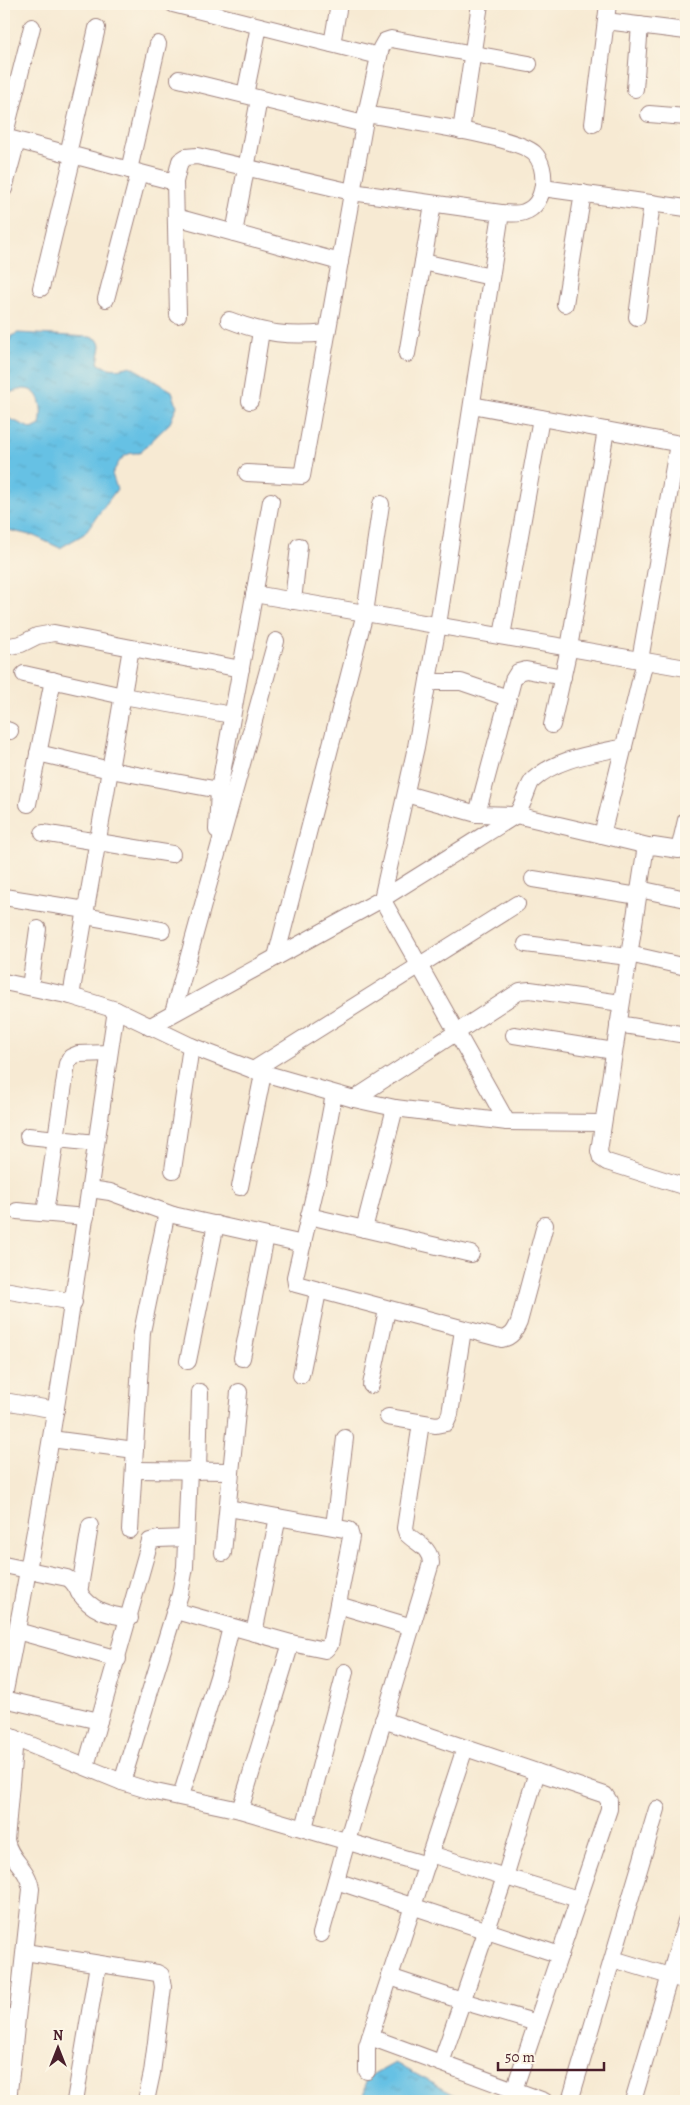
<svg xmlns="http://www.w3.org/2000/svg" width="690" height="2105" font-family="Alegreya,serif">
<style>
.water{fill:url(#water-ripples);stroke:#587088}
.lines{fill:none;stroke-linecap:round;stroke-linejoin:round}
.minor-casing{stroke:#a0847f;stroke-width:18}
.minor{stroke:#fff;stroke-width:16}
</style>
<defs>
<pattern id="water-ripples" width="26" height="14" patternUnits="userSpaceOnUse" patternTransform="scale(1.25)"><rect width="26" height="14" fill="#66c1e4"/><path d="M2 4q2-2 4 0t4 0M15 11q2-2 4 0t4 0" fill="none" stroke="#5aa5c4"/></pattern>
</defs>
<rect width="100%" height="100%" fill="#fcf5e5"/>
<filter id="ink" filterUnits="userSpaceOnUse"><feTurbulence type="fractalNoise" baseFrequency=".02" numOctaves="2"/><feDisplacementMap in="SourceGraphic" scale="10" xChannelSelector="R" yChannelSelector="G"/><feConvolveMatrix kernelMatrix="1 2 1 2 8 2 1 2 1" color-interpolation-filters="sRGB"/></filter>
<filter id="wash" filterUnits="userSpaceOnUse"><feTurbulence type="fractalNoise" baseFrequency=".0096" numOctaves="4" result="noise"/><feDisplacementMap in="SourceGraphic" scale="20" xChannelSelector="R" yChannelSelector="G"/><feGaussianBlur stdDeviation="1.12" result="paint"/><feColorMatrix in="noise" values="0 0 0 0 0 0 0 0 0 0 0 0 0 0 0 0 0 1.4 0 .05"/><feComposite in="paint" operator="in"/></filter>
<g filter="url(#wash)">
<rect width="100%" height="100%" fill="#f7ead3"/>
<g class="water">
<path d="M18,333L90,337L97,339L101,346L98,363C107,370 119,370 130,366L172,391L177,406L170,423L139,453C122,452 120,461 112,474L117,489L84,534L60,548L34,536L4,529V420L8,418L32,429L40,425C43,412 42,389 24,389C18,390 10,393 4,394V356L11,336Z"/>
<path d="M395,2063L466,2101H468H364L366,2079Z"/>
</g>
</g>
<g filter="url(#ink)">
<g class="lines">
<g class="minor-casing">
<g id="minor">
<path d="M173,4L379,56"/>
<path d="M606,21L686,31"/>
<path d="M332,44L339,4"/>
<path d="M179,79L364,124"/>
<path d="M635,89L640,25"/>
<path d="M245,95L259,26"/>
<path d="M649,114L686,117"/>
<path d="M593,124L608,4"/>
<path d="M461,131L480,4"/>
<path d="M4,137L175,182"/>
<path d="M4,137L32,27"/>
<path d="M68,154L97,28"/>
<path d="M129,170L158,44"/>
<path d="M543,188L686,208"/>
<path d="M4,189L17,141"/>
<path d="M501,213L438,625L416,747L382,899L507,1122"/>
<path d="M176,217L340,262"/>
<path d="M234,233L259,99"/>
<path d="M423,262L491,277"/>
<path d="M41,288L73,156"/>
<path d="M106,299L139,173"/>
<path d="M565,304L583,193"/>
<path d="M178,315L175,182L180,161L186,157L197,156L352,192L501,213C508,213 518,215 524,212C546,205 549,168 534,153C514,135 398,120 366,114"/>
<path d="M637,317L652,203"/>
<path d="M229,320C264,334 290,337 327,333"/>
<path d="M407,354L433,204"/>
<path d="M250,401L261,331"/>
<path d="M472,405L686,445"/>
<path d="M247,473L302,476L366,114L381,48L385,41L391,39L529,64"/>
<path d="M254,594L686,668"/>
<path d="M293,601L299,546"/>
<path d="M502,636L541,418"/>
<path d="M4,647L21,644L37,636L54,633L241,669"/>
<path d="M640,660L678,444"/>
<path d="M645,661L602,835L648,846"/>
<path d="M24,674L123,696L232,715"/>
<path d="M428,682H461L508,698"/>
<path d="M552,725L569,648L606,430"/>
<path d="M4,729L10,731"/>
<path d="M38,753L110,770L219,790"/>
<path d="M406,794L477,814L516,815L602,835"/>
<path d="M28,804L53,680"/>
<path d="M477,814L513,680L518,672L526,670L563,677"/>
<path d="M686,820L679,850L653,846L646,848L645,852L599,1151L601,1158L607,1162L686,1187"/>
<path d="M217,830L219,790L271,501"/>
<path d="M43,833L172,854"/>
<path d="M533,879L638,896"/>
<path d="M639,889L686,899"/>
<path d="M4,897L86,910"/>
<path d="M85,916L162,930"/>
<path d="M526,944L628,957"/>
<path d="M629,954L686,967"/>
<path d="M276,957L365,613L381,504"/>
<path d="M4,982L71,996L116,1010L191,1046L253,1070L354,1099L395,1108L507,1122L602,1123"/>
<path d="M30,987L38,929"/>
<path d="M71,996L131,648"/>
<path d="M173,1013L276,641"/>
<path d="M618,1024L686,1035"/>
<path d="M149,1027L382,899L516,815C524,805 528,784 533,780C557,758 593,754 624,747"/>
<path d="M514,1035L614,1051"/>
<path d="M253,1070L517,904"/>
<path d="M334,1094L320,1169L295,1277L296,1284L502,1339C512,1337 515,1331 519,1322L545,1225"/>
<path d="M354,1099L520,991L530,990L621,1003"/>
<path d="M28,1136L96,1143"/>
<path d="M173,1170L191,1046"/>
<path d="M240,1187L263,1074"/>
<path d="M90,1189L110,1192L173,1215"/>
<path d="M17,1211L86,1217"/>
<path d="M45,1213L67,1064L71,1057L78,1054L109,1053"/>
<path d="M309,1216L471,1254"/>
<path d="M364,1229L395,1108"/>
<path d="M4,1290L74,1302"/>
<path d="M242,1358L266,1236"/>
<path d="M188,1361L216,1224"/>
<path d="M301,1375L318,1292"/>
<path d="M371,1385L387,1310"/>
<path d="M4,1401L56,1410"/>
<path d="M388,1417L436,1425L446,1423L450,1414L463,1330"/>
<path d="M51,1439L135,1450"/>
<path d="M134,1470L231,1471"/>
<path d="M198,1471L200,1392"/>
<path d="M334,1526L345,1438"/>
<path d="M130,1530L142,1332L165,1221L167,1216L173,1215L303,1244"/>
<path d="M223,1553L239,1392"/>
<path d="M4,1565L67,1578C74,1581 75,1586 79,1592C91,1611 109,1615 130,1618"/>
<path d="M79,1593L90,1526"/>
<path d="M338,1605L412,1627"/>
<path d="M176,1611L291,1643L325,1650L330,1645L351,1537L349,1530L228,1508"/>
<path d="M17,1631L118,1659"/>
<path d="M254,1633L278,1517"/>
<path d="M4,1696C50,1468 82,1239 116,1010"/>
<path d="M4,1699L99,1721"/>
<path d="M383,1720L605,1795L609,1801V1809L514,2090"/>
<path d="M4,1734L122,1782L151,1791L240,1810L427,1865"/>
<path d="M86,1766L150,1541L158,1539L186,1538"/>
<path d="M122,1782L180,1594L185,1567L189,1470"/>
<path d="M181,1796L222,1664L231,1627"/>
<path d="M240,1810L291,1643"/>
<path d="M304,1828L345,1672"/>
<path d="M430,1854L578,1899"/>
<path d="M336,1881L560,1955"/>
<path d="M321,1934L347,1841L431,1563C430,1547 417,1544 407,1534L405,1528L421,1423"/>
<path d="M25,1952L157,1973L161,1975L163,1987L152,2073L146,2101"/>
<path d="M613,1959L686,1981"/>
<path d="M390,1977L462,2001L537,2023"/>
<path d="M370,2037L544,2101"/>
<path d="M441,2063L505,1877L537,1772"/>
<path d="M367,2071V2046L465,1748"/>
<path d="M8,2101L31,1889C28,1867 10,1861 6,1840L15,1738"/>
<path d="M75,2101L98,1964"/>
<path d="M570,2101L657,1809"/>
<path d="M633,2101L686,1921"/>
</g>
</g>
<use href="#minor" class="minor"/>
</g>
</g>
<rect width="690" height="2105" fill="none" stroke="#fcf5e5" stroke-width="20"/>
<g transform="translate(58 2048)" stroke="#fcf5e5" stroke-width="4" paint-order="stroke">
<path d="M0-4L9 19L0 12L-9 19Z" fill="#4a1f2b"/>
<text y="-8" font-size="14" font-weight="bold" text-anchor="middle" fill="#4a1f2b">N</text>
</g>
<path d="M498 2062v8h106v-8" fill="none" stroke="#4a1f2b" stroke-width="2.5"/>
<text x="505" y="2062" font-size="15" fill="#4a1f2b" stroke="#fcf5e5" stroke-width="4" paint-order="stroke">50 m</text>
</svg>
